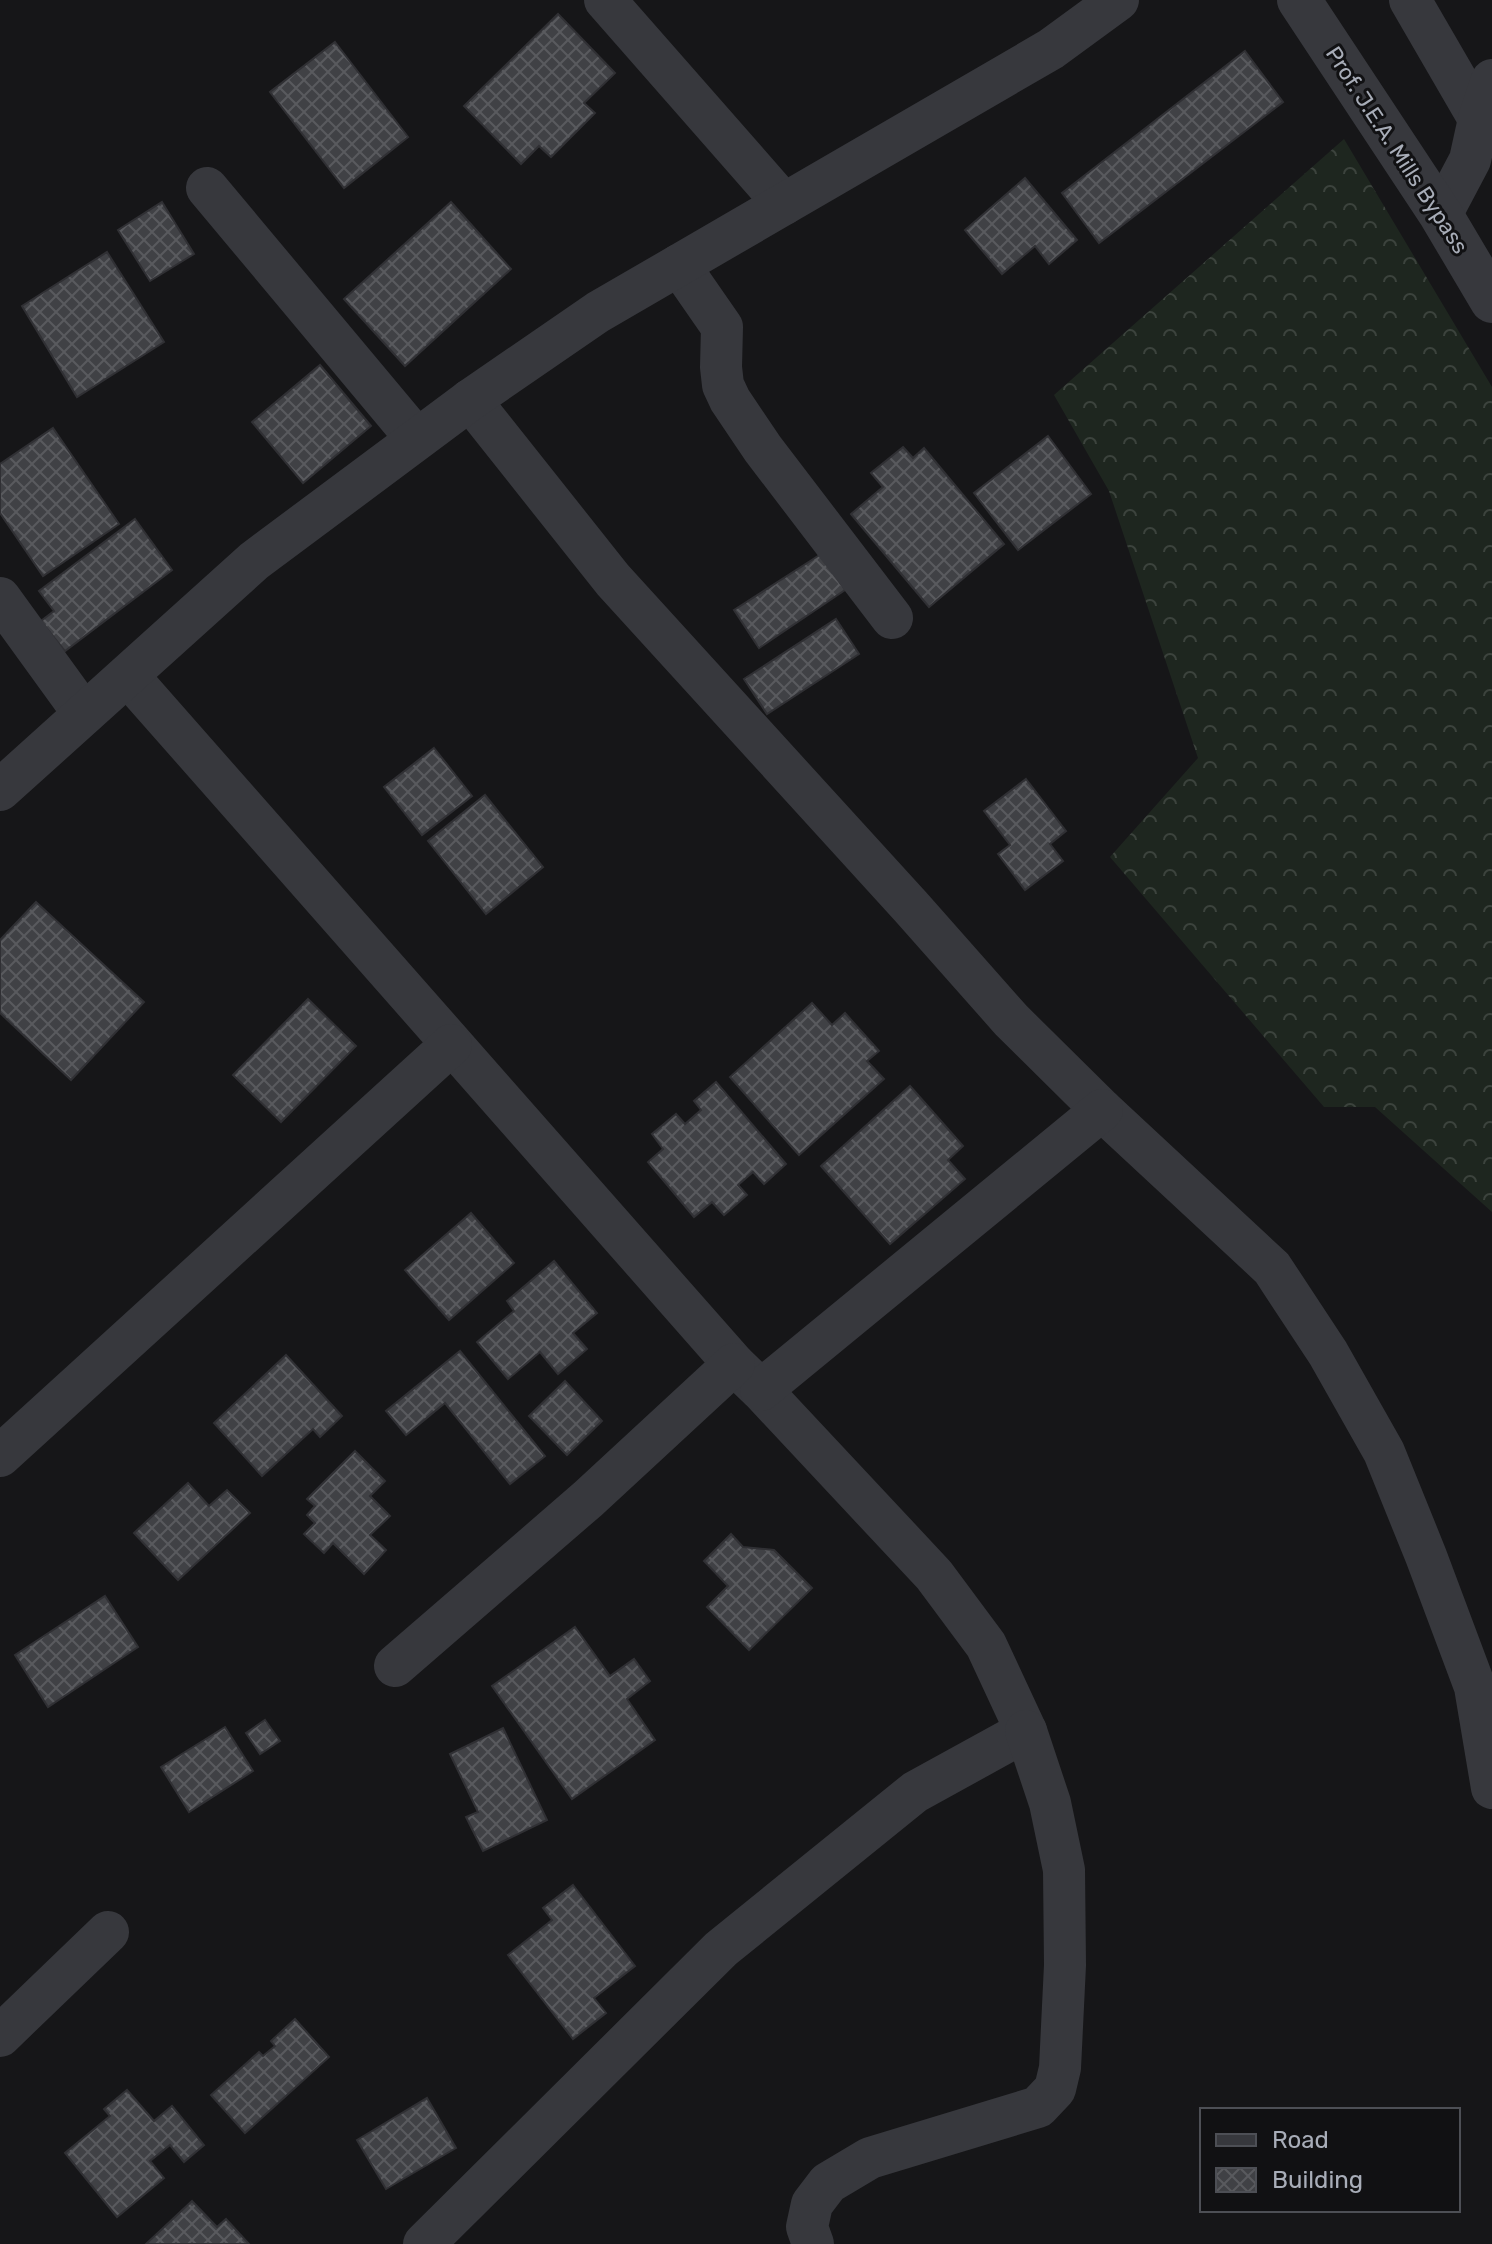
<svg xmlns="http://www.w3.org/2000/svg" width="1492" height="2244" font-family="Rubik,sans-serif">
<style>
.forest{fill:url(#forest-crowns)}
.building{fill:url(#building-cross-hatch);stroke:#303034;stroke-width:2}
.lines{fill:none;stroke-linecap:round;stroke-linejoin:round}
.minor{stroke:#37383d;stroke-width:42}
.tertiary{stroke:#37383d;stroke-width:44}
.labels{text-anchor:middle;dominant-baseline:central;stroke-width:6;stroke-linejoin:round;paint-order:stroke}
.street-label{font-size:22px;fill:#a8adb8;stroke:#111113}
</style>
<defs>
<pattern id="forest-crowns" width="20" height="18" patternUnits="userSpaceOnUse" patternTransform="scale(2)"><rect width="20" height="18" fill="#1e261f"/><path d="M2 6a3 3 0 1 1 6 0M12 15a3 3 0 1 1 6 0" fill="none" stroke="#3c433d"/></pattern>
<pattern id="building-cross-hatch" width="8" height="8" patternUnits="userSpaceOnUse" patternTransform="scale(2)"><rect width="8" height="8" fill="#404145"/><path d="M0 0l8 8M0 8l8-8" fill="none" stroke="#595a5e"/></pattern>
</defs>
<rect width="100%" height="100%" fill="#161618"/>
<path class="forest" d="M1344,139L1492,387V1212L1375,1107H1324L1110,857L1198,758L1109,491L1054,395Z"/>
<g class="building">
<path d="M558,14L615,73L584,103L595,113L551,157L539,146L521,164L464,106Z"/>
<path d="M335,42L408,137L344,188L270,92Z"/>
<path d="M1245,51L1283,102L1099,243L1062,193Z"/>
<path d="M1025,178L1077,240L1049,264L1035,246L1002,274L965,230Z"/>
<path d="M162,202L194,254L150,281L118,230Z"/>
<path d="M451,202L511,269L405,366L344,299Z"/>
<path d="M107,252L164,342L77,397L22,306Z"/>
<path d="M320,365L371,426L303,483L252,422Z"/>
<path d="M53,428L119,524L43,576L0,513V464Z"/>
<path d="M1048,436L1091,494L1018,550L974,493Z"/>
<path d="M903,447L913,458L924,448L1004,544L929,607L851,514L883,487L871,473Z"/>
<path d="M135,519L172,570L65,651L41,621L54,611L39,591Z"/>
<path d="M821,554L845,590L759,648L734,610Z"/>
<path d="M836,619L859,654L767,714L744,679Z"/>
<path d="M434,748L472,796L422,835L384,787Z"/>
<path d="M1026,779L1066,831L1050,844L1063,861L1025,890L998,854L1010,845L984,811Z"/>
<path d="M485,795L543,867L486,914L428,841Z"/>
<path d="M36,902L144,1002L71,1080L0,1013V940Z"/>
<path d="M308,999L356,1046L281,1122L233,1075Z"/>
<path d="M812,1003L832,1025L845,1013L879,1051L867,1061L884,1079L799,1155L730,1077Z"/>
<path d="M716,1082L786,1164L764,1184L753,1172L738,1185L747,1195L724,1215L712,1202L694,1217L648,1162L663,1149L652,1134L676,1114L685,1124L701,1110L694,1101Z"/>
<path d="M910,1086L963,1146L948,1160L965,1179L890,1244L821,1166Z"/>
<path d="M471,1213L514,1263L449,1320L405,1270Z"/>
<path d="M554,1261L597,1313L573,1333L587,1349L558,1374L540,1352L508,1379L477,1342L514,1311L507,1301Z"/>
<path d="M460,1351L545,1456L510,1484L445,1403L406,1435L386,1411Z"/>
<path d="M286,1355L342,1416L320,1437L313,1429L262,1476L214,1423Z"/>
<path d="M565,1381L602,1421L567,1455L529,1416Z"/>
<path d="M355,1451L385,1481L370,1496L390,1516L370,1535L386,1550L364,1574L333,1543L324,1553L304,1534L315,1523L307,1515L315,1506L307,1499Z"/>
<path d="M188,1483L209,1506L227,1490L250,1513L178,1580L134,1533Z"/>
<path d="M731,1534L743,1547L774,1550L812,1588L749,1650L707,1607L728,1586L704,1561Z"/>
<path d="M105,1596L138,1647L48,1707L15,1655Z"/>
<path d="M575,1627L610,1676L634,1659L650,1681L627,1699L655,1740L572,1799L492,1686Z"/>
<path d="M265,1720L280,1741L260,1754L246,1733Z"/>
<path d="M225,1727L253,1771L189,1812L161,1767Z"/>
<path d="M503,1728L547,1820L483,1851L466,1817L478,1812L450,1754Z"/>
<path d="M573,1885L635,1966L594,1998L606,2013L573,2039L508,1955L552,1920L543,1908Z"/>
<path d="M295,2019L329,2057L245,2133L211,2095L259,2052L263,2056L275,2046L271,2041Z"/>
<path d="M127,2090L154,2121L172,2106L204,2145L184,2162L170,2145L150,2161L164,2178L117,2217L65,2153L110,2116L104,2109Z"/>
<path d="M427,2098L456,2148L386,2189L357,2140Z"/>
<path d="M192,2201L217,2227L226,2219L249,2244H146Z"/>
</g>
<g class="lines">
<g class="minor">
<path d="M605,0L784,204"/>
<path d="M1410,0L1479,119"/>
<path d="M207,188L416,438"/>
<path d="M1441,215L1470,160L1479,119L1492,80"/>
<path d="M679,265L722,327L721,367L723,385L730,400L763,449L892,618"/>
<path d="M470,400L613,580L911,907L1011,1020L1102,1110L1272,1268L1328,1353L1384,1452L1426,1556L1475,1687L1492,1788"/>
<path d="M0,598L84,714"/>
<path d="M128,676L734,1364L761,1390L934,1575L986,1645L1026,1731L915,1792L721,1949L424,2244"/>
<path d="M0,790L254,561L470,400L598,312L1051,49L1118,0"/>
<path d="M761,1390L1102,1110"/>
<path d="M0,1456L451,1045"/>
<path d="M395,1666L588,1499L734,1364"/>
<path d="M0,2036L108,1932"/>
<path d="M813,2244L807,2227L812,2204L828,2183L870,2158L1038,2107L1055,2089L1060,2068L1065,1965L1064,1870L1050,1803L1026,1731"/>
</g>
<path class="tertiary" d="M1299,0L1441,215L1492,301"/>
</g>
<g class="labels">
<g class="street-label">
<text transform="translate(1397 150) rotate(57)">Prof. J.E.A. Mills Bypass</text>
</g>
</g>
<rect x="1200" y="2108" width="260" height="104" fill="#111113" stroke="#4d4f55" stroke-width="2"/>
<rect x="1216" y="2134" width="40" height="12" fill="#37383d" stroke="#4d4f55" stroke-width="2"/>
<text x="1272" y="2148" font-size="24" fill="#a8adb8">Road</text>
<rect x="1216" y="2168" width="40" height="24" fill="url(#building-cross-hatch)" stroke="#4d4f55" stroke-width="2"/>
<text x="1272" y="2188" font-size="24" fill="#a8adb8">Building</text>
</svg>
